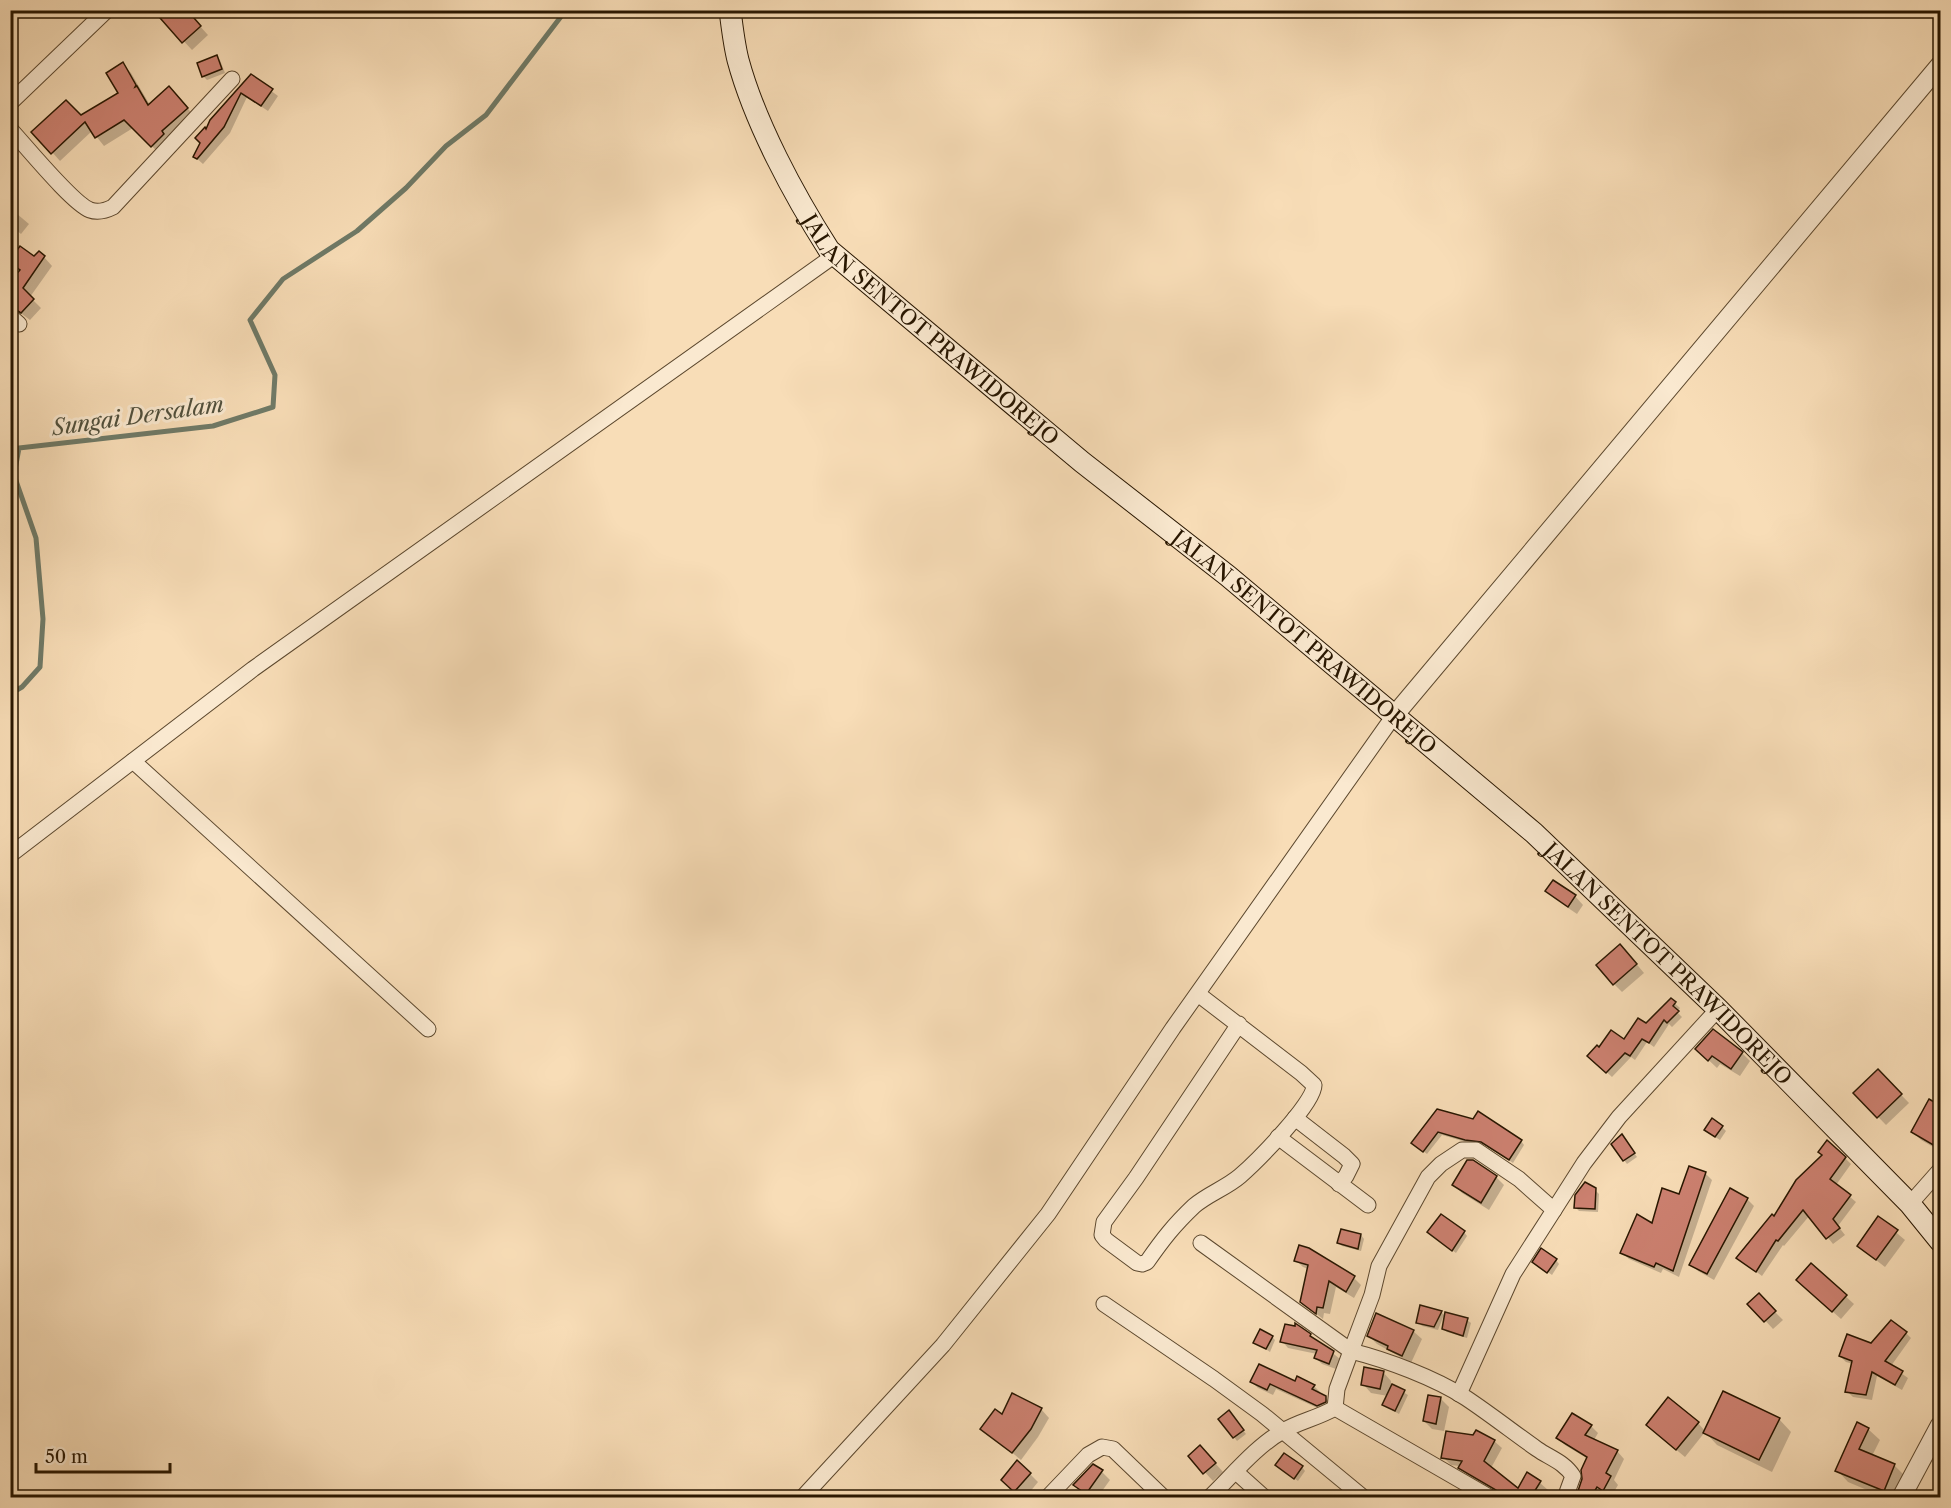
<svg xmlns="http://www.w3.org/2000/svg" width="1951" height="1508" font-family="'Libre Caslon Text',serif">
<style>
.shadow{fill:#0003}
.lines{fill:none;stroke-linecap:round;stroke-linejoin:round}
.stream{stroke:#6f7a67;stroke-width:5}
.building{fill:#cd8171;stroke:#281600;stroke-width:1.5}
.minor-casing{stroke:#5c482e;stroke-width:17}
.tertiary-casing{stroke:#5c482e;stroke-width:20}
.secondary-casing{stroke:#281600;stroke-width:23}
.minor{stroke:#fae9d0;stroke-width:15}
.tertiary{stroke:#fae9d0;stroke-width:18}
.secondary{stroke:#fae9d0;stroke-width:21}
.labels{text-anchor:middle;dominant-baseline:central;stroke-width:6;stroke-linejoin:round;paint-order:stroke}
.street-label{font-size:21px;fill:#281600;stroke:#fae9d0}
.water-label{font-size:22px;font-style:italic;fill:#51503c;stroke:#fae9d0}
</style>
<rect width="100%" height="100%" fill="#f8ddb7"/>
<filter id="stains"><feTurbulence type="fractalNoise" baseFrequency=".00333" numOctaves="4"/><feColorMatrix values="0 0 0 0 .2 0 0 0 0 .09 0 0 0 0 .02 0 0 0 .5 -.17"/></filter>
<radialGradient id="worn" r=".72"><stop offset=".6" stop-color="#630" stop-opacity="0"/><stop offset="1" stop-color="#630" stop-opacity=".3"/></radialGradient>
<g class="shadow">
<path d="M155,10H190L188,13L208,35L192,50Z"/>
<path d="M216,57L220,60L225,73L207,80L203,76Z"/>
<path d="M123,64L131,73L150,105L177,96L195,117L160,154L133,128L104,146L92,131L60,161L52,152L81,117L120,94Z"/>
<path d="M251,76L278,96L268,111L247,97L230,133L203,164L195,157L207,131Z"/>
<path d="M10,208L29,224L21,234L10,225Z"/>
<path d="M44,257L52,266L30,297L41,308L30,320L22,314H17L10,308V282L21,271L11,262Z"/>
<path d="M1554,882L1575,896L1583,905L1577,914L1555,899L1547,891Z"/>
<path d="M1628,954L1644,973L1622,992L1614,984Z"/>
<path d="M1671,1000L1680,1008L1677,1012L1682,1017L1672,1027L1669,1024L1654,1047L1647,1042L1635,1060L1631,1057L1612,1077L1589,1056L1600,1049L1625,1041L1646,1025Z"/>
<path d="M1697,1049L1742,1053L1750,1061L1740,1076L1720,1064L1717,1068Z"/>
<path d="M1878,1071L1909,1103L1886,1125L1855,1093Z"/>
<path d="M1940,1108V1151L1921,1140L1912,1131Z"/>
<path d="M1437,1110L1521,1141L1524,1145L1513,1163L1486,1145L1469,1143L1442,1135L1427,1154L1417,1146Z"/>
<path d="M1722,1127L1726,1131L1720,1140L1709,1133Z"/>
<path d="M1625,1140L1637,1157L1627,1164L1624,1160Z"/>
<path d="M1845,1158L1851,1164L1836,1185L1856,1202L1838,1226L1845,1235L1833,1244L1810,1215L1784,1246L1783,1245L1762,1276L1738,1258L1774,1218Z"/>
<path d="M1705,1173L1712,1180L1679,1277L1663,1269L1661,1273L1629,1259L1622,1253Z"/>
<path d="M1496,1177L1504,1185L1489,1210L1462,1193L1454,1185Z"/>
<path d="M1595,1190L1599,1194L1598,1212L1579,1211L1575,1207Z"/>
<path d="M1747,1199L1754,1206L1714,1280L1698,1271L1691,1264Z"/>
<path d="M1879,1218L1905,1240L1885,1267L1858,1246Z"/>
<path d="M1464,1232L1467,1236L1456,1253L1433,1236Z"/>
<path d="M1361,1235L1364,1239L1361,1251L1342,1246L1338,1243Z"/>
<path d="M1308,1249L1354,1278L1361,1285L1354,1298L1336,1287L1330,1314L1324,1313L1323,1319L1301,1302L1308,1269L1303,1267L1296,1260Z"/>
<path d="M1556,1260L1559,1264L1552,1275L1538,1265Z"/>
<path d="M1811,1265L1854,1304L1841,1319L1806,1288Z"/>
<path d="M1750,1304H1767L1783,1320L1773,1329Z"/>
<path d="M1441,1312L1444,1315L1438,1330L1422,1326L1418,1322Z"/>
<path d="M1377,1315L1413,1331L1422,1339L1411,1363L1377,1344L1369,1336Z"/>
<path d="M1467,1320L1471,1323L1467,1338L1447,1332L1443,1328Z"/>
<path d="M1296,1328L1310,1335L1340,1359L1336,1369L1322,1364L1316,1358L1317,1354L1288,1348L1282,1341Z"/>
<path d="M1906,1333L1911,1338L1891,1366L1908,1378L1902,1390L1877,1376L1872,1400L1853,1397L1847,1391L1853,1364L1846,1362L1840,1356Z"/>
<path d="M1272,1337L1275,1340L1270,1352L1255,1342Z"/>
<path d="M1940,1350V1363L1936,1358Z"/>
<path d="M1383,1372L1391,1381V1385L1408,1395L1399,1414L1383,1405L1388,1396L1371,1393L1363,1384Z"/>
<path d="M1252,1382L1296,1383L1314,1386L1320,1392L1319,1394L1332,1403L1324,1411L1276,1389L1273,1395L1258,1388Z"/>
<path d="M1441,1399L1449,1407L1444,1431L1432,1429L1424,1421Z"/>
<path d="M1041,1409L1049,1418L1038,1437L1021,1460L982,1428L1002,1416Z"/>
<path d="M1232,1416L1246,1434L1237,1441L1234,1437Z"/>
<path d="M1779,1419L1791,1432L1772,1472L1717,1445L1705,1432L1685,1457L1656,1433L1698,1423L1705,1431Z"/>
<path d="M1591,1426L1598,1433L1594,1440L1617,1451L1624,1459L1614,1480L1618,1485L1611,1497L1605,1494L1603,1498H1577L1584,1479L1588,1459L1565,1445L1558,1438Z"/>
<path d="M1868,1429L1880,1440L1872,1456L1894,1465L1906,1477L1897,1498H1886L1848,1482L1837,1470Z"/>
<path d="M1494,1441L1502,1448L1491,1468L1518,1490L1527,1474L1540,1483L1548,1490L1543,1498H1503L1500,1494L1467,1475L1459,1466L1451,1465L1443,1457Z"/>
<path d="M1208,1455L1223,1472L1213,1481L1190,1456Z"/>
<path d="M1302,1467L1305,1471L1298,1481L1281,1469Z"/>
<path d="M1102,1472L1110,1480L1097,1498H1090L1075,1485Z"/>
<path d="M1030,1474L1038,1482L1025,1498H1021L1011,1488Z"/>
<path d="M1232,1490L1242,1498H1225Z"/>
</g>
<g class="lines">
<path class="stream" d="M10,694L22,687L40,667L43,619L36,538L14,475L19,448L213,426L273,407L275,375L250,320L283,279L357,231L406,188L446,146L486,115L566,10"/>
</g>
<g class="building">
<path d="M153,10H187L201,26L182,43Z"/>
<path d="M217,55L222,69L202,77L197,63Z"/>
<path d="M123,62L136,85L135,87L137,86L148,105L169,86L188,108L162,131L164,134L151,147L124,120L95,138L85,122L51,154L31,132L66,100L81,115L118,93L106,73Z"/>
<path d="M251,74L273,89L261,106L241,93L224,127L197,159L193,157L200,143L195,138L205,127L206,129L210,120Z"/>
<path d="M20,246L34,256L39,251L45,256L23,288L34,299L21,313L10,306V276L13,278L20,270L10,263V260Z"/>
<path d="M1553,880L1576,895L1568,907L1545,891Z"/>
<path d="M1620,944L1637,964L1613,985L1596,965Z"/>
<path d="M1671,998L1676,1002L1673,1006L1679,1011L1667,1023L1664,1020L1649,1043L1642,1039L1630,1056L1625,1053L1606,1073L1587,1056L1597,1045L1599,1047L1611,1030L1624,1039L1638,1018L1646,1023Z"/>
<path d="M1713,1029L1743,1052L1731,1069L1712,1056L1708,1061L1695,1049Z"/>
<path d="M1878,1069L1902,1094L1877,1118L1853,1093Z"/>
<path d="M1929,1099L1941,1106V1137L1935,1146L1911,1132Z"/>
<path d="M1437,1109L1473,1119L1478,1111L1522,1140L1509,1160L1481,1142L1465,1140L1438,1132L1423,1152L1411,1143Z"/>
<path d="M1712,1118L1723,1126L1715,1137L1704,1130Z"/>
<path d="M1622,1134L1635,1153L1623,1161L1611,1144Z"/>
<path d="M1827,1140L1846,1157L1830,1179L1851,1195L1833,1219L1840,1228L1826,1239L1803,1210L1778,1241L1776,1240L1756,1272L1736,1258L1772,1214L1774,1216L1796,1180L1822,1155L1818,1152Z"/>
<path d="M1467,1160H1473L1497,1176L1481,1203L1452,1185Z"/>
<path d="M1689,1166L1706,1172L1673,1271L1656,1263L1654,1267L1620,1253L1637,1214L1652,1223L1662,1188L1679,1194Z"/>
<path d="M1585,1182L1596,1188L1595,1209L1574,1208L1575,1195Z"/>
<path d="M1730,1188L1748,1198L1707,1274L1689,1265Z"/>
<path d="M1441,1214L1465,1231L1452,1251L1427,1232Z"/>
<path d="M1878,1216L1898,1230L1876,1260L1857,1246Z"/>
<path d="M1341,1229L1361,1234L1358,1249L1337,1243Z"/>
<path d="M1299,1245L1309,1248L1355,1276L1346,1292L1329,1281L1323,1308L1317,1307L1316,1314L1300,1302L1308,1265L1294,1261Z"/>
<path d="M1541,1248L1557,1259L1547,1273L1532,1262Z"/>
<path d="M1811,1263L1847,1295L1832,1312L1796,1280Z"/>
<path d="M1759,1293L1776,1311L1764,1322L1747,1304Z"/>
<path d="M1420,1305L1442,1311L1434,1327L1416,1323Z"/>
<path d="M1445,1312L1468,1318L1463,1336L1442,1329Z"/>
<path d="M1376,1313L1414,1330L1402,1356L1387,1349L1388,1346L1367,1336Z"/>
<path d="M1891,1320L1907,1332L1885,1361L1903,1371L1895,1385L1872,1372L1866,1395L1845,1392L1852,1361L1839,1356L1847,1334L1871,1343Z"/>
<path d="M1295,1323L1311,1334L1310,1336L1334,1351L1329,1364L1314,1358L1317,1350L1280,1342L1285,1324L1295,1326Z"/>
<path d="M1260,1329L1273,1336L1266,1349L1253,1343Z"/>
<path d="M1259,1364L1295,1381L1297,1376L1315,1385L1312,1389L1326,1396V1402L1317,1406L1270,1384L1267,1390L1250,1382Z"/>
<path d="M1364,1367L1384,1371L1380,1389L1361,1385Z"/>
<path d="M1392,1384L1405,1390L1395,1411L1382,1405Z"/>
<path d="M1723,1391L1780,1418L1759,1460L1703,1433Z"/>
<path d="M1012,1393L1042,1408L1031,1429L1012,1453L980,1429L995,1409L1002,1414Z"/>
<path d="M1428,1395L1441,1397L1436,1424L1423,1421Z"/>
<path d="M1668,1397L1699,1422L1676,1450L1646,1425Z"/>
<path d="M1229,1410L1244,1430L1233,1438L1218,1419Z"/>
<path d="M1572,1413L1592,1425L1585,1435L1618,1450L1606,1473L1611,1476L1603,1491L1597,1487L1591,1497H1576L1582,1479L1581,1470L1587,1457L1556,1438Z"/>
<path d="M1857,1422L1869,1428L1859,1449L1895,1464L1884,1491L1835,1471Z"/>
<path d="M1476,1430L1495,1440L1484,1461L1518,1488L1527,1472L1541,1481L1531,1497H1501L1496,1490L1458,1468L1462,1461L1441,1458L1446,1431L1473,1435Z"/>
<path d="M1200,1445L1216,1463L1203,1474L1188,1456Z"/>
<path d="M1284,1453L1303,1466L1294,1479L1275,1465Z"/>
<path d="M1017,1460L1031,1473L1014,1492L1001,1480Z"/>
<path d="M1093,1464L1103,1470L1086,1494L1073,1485Z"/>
</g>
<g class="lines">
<g class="minor-casing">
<g id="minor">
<path d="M10,103L107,10"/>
<path d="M10,129C26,146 72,203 90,210C98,213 105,211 113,207L232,79"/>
<path d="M10,316L19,324"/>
<path d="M133,761L428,1029"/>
<path d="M10,855L253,669L835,255"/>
<path d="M1198,994L1301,1073L1314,1085C1315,1103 1256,1162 1240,1176C1226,1188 1208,1194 1194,1206C1174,1225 1163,1239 1147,1262L1142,1264L1137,1263L1106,1240L1102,1235L1104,1222L1136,1178L1239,1024"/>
<path d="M1295,1118L1344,1156L1352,1164L1346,1176L1339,1184"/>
<path d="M1278,1137L1368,1205"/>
<path d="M1910,1204L1940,1170"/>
<path d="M1201,1243L1351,1351L1372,1295L1379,1266L1428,1177L1441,1164L1462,1150H1476L1519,1179L1554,1210L1584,1163L1619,1117L1718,1009"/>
<path d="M1104,1304L1214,1379L1262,1414L1364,1498"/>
<path d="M1459,1394L1513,1274L1554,1210"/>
<path d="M1335,1408L1337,1389L1351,1351C1387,1360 1435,1378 1466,1398C1490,1414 1513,1432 1537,1449C1550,1458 1564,1462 1573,1476L1565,1498"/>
<path d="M1236,1472L1265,1498"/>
<path d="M802,1498L943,1345L1048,1214L1173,1028L1393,717"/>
<path d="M1047,1498L1088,1455L1102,1447L1113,1449L1164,1498"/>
<path d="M1209,1498C1232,1476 1256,1446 1283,1431C1300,1421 1318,1418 1335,1408L1491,1498"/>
</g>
</g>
<g class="tertiary-casing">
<g id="tertiary">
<path d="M1393,717L1940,65"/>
<path d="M1901,1498L1940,1425"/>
</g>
</g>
<g class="secondary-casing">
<g id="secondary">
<path id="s1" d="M730,10C732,27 734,44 738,60C755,123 794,195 829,250L1082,462L1228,576L1534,833L1718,1009L1910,1204L1940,1241"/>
</g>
</g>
<use href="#minor" class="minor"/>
<use href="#tertiary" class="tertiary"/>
<use href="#secondary" class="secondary"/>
</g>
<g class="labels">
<g class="street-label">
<text stroke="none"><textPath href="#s1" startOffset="390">JALAN SENTOT PRAWIDOREJO</textPath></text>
<text stroke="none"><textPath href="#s1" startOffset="878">JALAN SENTOT PRAWIDOREJO</textPath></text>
<text stroke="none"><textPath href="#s1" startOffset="1364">JALAN SENTOT PRAWIDOREJO</textPath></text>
</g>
<g class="water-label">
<text transform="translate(138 416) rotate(-8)">Sungai Dersalam</text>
</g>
</g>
<rect width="1951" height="1508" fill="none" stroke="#f8ddb7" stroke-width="36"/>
<rect x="12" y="12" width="1927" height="1484" fill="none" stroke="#281600" stroke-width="3"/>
<rect x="18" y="18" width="1915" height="1472" fill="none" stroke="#281600" stroke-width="1.5"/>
<path d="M36 1463v9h134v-9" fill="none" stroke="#281600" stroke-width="3"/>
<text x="45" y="1463" font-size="18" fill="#281600" stroke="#fae9d0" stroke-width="4.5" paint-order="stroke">50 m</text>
<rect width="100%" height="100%" filter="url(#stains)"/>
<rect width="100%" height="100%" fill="url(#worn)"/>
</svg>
